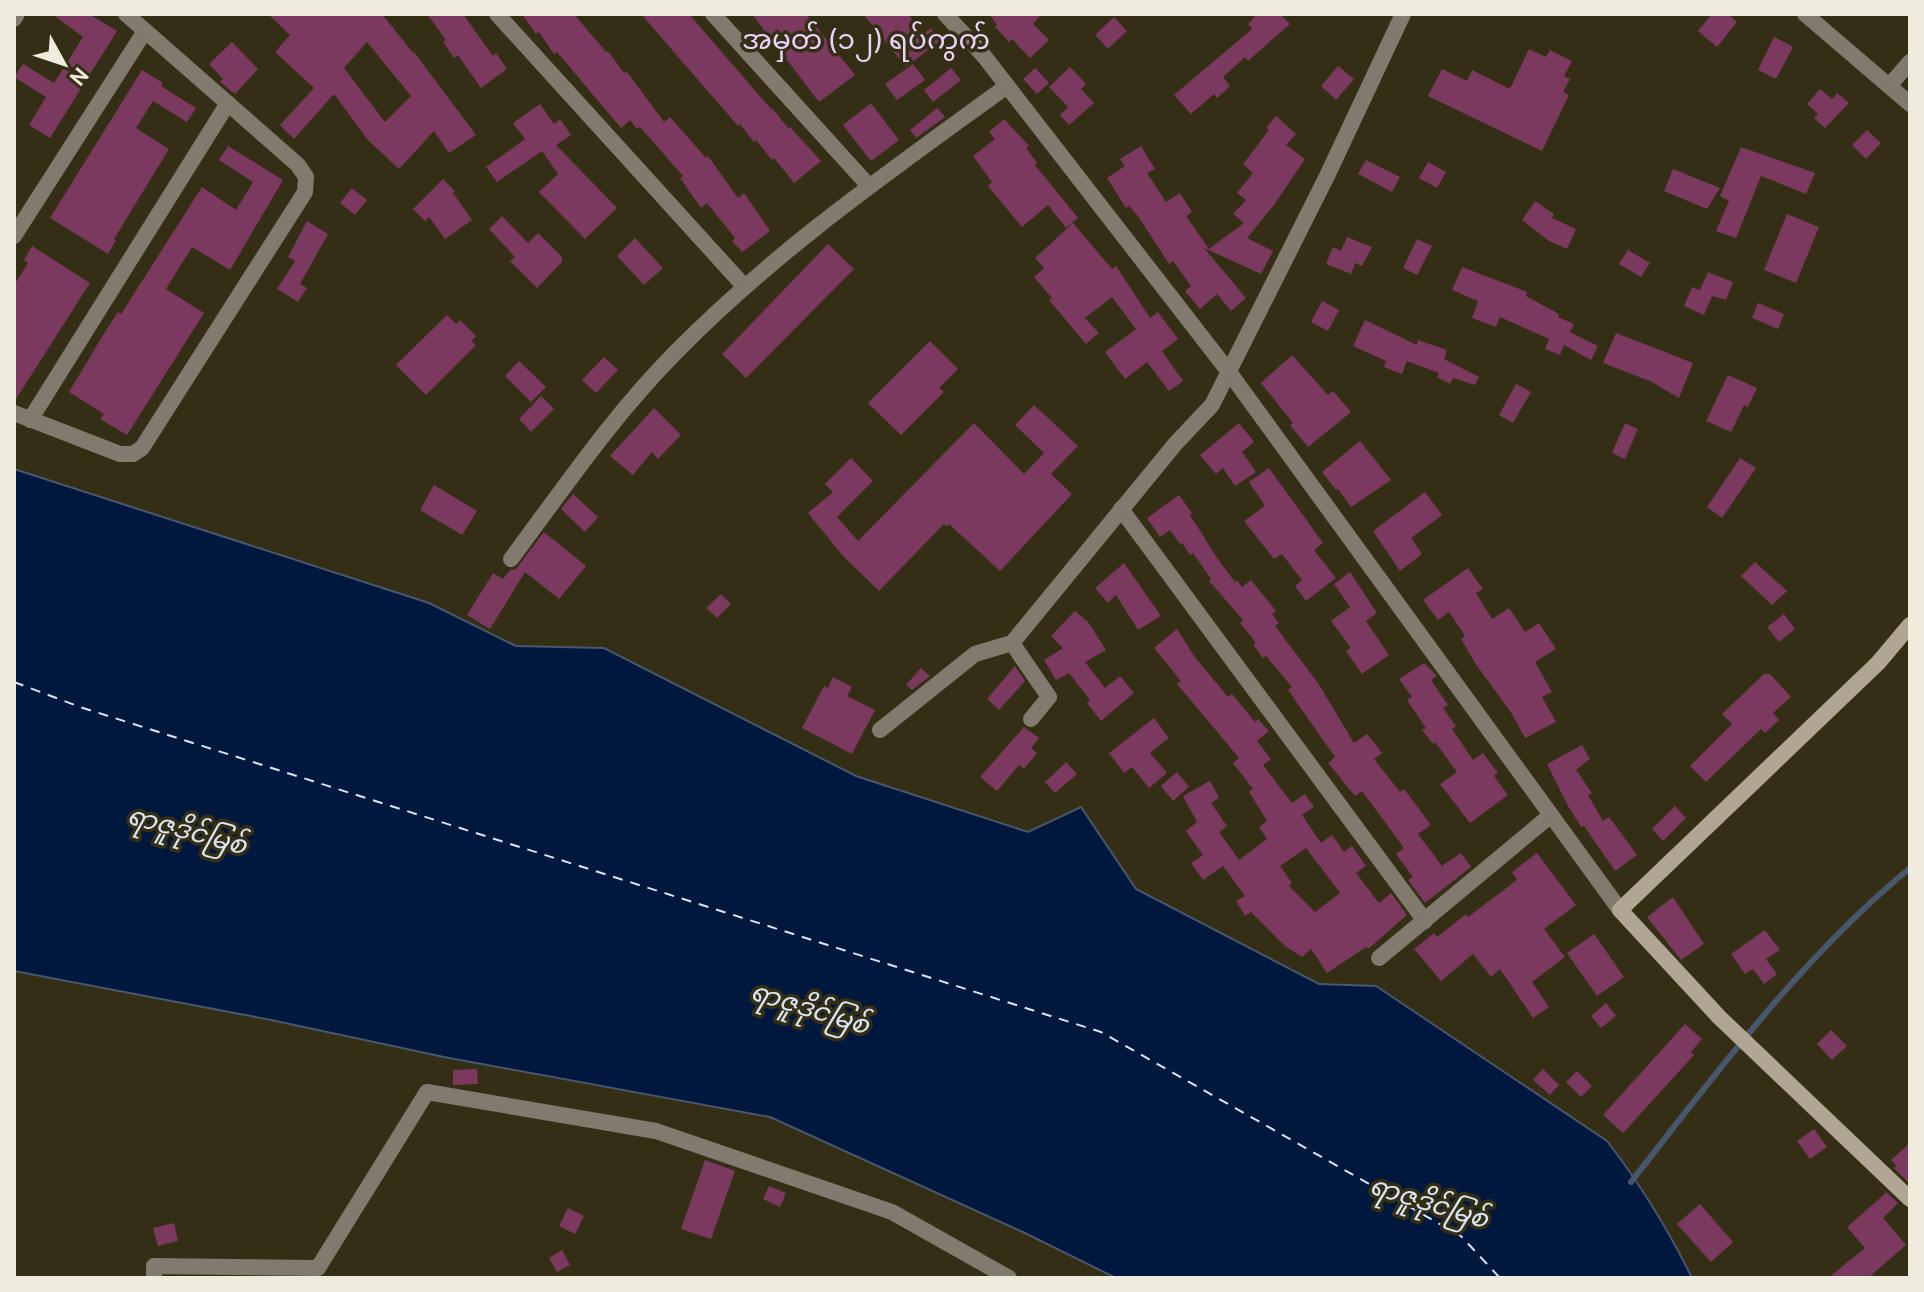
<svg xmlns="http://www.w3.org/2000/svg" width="1924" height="1292" font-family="Cabin,'Noto Sans Myanmar',sans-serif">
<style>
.water{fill:#00173e;stroke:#48576e;stroke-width:2}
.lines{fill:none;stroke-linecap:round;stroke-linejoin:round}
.stream{stroke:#48576e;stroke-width:6}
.ferry{stroke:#d9e5f6;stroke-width:2;stroke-dasharray:10 8;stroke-linecap:butt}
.building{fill:#7b3960;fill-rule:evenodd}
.minor{stroke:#817a6f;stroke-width:16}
.tertiary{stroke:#817a6f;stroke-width:16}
.secondary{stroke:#b0a693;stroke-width:16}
.labels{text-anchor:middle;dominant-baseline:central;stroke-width:7;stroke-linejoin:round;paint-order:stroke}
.water-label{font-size:26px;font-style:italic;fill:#d9e5f6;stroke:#342e14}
.quarter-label{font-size:28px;fill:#ebd2fa;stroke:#342e14}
</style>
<rect width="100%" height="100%" fill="#342e14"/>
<path class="water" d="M14,469L429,603L516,646L604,648L856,776L1028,832L1081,807L1136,889L1319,984L1376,986L1607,1141C1641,1185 1668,1229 1692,1278H1116L1025,1233L770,1117L444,1057L271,1020L14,971Z"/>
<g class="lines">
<path class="stream" d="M1631,1182C1717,1072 1802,957 1910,868"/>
<path class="ferry" d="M14,682L80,707L1101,1032L1461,1236L1500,1278"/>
</g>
<g class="building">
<path d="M52,14H89L117,31L50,138L29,125L46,97L14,77L23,64L54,83L83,37Z"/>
<path d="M268,14H382L413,53L414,52L476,135L449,153L434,131L399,169L368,140L334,94L294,139L280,125L314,88L275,52L290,35ZM367,42L411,96L385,122L344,68Z"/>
<path d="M427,14H463L493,56L496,53L507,69L481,88L458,55L454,58L443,42L446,40Z"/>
<path d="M522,14H574L606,52L608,51L624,73L627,72L664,122L670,117L706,158L708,156L738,198L744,193L770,231L742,252L732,241L735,238L707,203L701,208L680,178L683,176L640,127L637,129L630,120L621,128L557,52L554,54L539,32L536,34Z"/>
<path d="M641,14H689L771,109L772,108L788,128L790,127L821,161L794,183L774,158L772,160L756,140L754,142L740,124L738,126Z"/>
<path d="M752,14H806L855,75L819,102Z"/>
<path d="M863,14H908L924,34L931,28L941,40L906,67Z"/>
<path d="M989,14H1042L1033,24L1049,40L1030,58L1012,39L1009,42L995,27L997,25Z"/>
<path d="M1257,14H1280L1290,24L1248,61L1245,57L1223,77L1230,86L1217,98L1214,94L1191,114L1174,95L1252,29L1248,24Z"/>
<path d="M1712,14H1728L1737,22L1717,47L1698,31Z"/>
<path d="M1114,17L1127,31L1108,49L1095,35Z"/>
<path d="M1774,37L1793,47L1776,79L1758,70Z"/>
<path d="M232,42L258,69L235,94L220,82L223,79L209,64Z"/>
<path d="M1529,49L1546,57L1550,50L1572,61L1564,76L1570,79L1563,92L1569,95L1542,151L1428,96L1442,69L1467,81L1472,70L1510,89Z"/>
<path d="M913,64L925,80L897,100L885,84Z"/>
<path d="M1338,66L1354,79L1336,100L1321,86Z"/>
<path d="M1070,67L1086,84L1081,89L1094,103L1069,125L1060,115L1068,107L1049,87Z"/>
<path d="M951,68L961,80L933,102L924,90Z"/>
<path d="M1035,68L1049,83L1037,94L1023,79Z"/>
<path d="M142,70L163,83L161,86L196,108L187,122L153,101L136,128L169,149L114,239L116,240L108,254L50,218Z"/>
<path d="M1820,89L1832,99L1837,93L1849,103L1825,128L1814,118L1818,114L1807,104Z"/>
<path d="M871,103L899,140L871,161L843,125Z"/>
<path d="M540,104L554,124L560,119L571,135L556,145L617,208L585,239L539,192L558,174L542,151L497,182L486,167L525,139L513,123Z"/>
<path d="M937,108L945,117L916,138L910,130Z"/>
<path d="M1276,116L1296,134L1286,145L1305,159L1274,205L1247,238L1273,251L1261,274L1204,248L1246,298L1231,311L1217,294L1200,309L1185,291L1191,286L1173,261L1169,264L1138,216L1129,206L1126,208L1107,178L1125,166L1120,159L1141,146L1155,169L1147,173L1166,202L1180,193L1192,212L1186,216L1209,249L1244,223L1233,214L1246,200L1237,193L1253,173L1243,164L1269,130L1266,128Z"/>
<path d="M1004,119L1029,146L1026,148L1037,163L1035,165L1078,218L1066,228L1048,205L1022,227L988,186L992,182L973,156L995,139L989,132Z"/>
<path d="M1867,130L1881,143L1866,159L1852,145Z"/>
<path d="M228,146L283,180L230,270L192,247L166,289L204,313L127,435L100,419L104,414L69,392L105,332L118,312L121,314L202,187L236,210L253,182L219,160Z"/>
<path d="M1741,147L1815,173L1806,194L1761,176L1736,238L1716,231L1729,201L1720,196Z"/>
<path d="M1366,160L1400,177L1392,192L1358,174Z"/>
<path d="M1428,162L1446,172L1437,188L1419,178Z"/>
<path d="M1673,169L1720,188L1707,209L1664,191Z"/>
<path d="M443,179L455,191L453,193L472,220L445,239L429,217L425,221L413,209Z"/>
<path d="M352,188L367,200L355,215L340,203Z"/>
<path d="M1535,201L1554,214L1552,218L1576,229L1567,249L1549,241L1522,220Z"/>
<path d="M1787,214L1819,227L1796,283L1764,270Z"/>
<path d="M502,216L528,243L538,233L562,257V262L537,288L510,261L515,257L489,229Z"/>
<path d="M307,221L328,234L300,284L307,288L298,302L277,289L295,261L288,257Z"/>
<path d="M1073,223L1112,269L1116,266L1150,318L1158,312L1178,339L1162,351L1183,381L1169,391L1147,362L1125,379L1105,352L1136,329L1112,297L1085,318L1099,333L1086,344L1049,300L1052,298L1034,277L1044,268L1035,258Z"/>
<path d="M1347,237L1372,247L1362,266L1355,263L1351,274L1326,264L1333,247L1341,251Z"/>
<path d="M635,238L663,268L644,285L617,256Z"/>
<path d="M1417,239L1432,246L1417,275L1403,268Z"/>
<path d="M828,244L854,269L746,378L722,354Z"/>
<path d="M32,246L90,283L14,402V285L28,263L24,260Z"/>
<path d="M1628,250L1650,263L1641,277L1619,264Z"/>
<path d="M1462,267L1527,292L1526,296L1559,314L1558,317L1574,324L1570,332L1598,346L1591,360L1564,345L1560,355L1545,349L1549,339L1500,317L1496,327L1472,318L1478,301L1452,290Z"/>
<path d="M1708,272L1733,282L1726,300L1712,296L1704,315L1684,306L1692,287L1700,290Z"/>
<path d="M1322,301L1339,310L1328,331L1311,322Z"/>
<path d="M1758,303L1784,314L1778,329L1752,318Z"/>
<path d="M447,315L456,324L460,320L476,336L471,341L476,345L426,395L396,365Z"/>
<path d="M1365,320L1417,345L1418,340L1447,350L1444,359L1479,377L1475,385L1453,378L1450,384L1437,377L1439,373L1407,361L1402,374L1384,367L1386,361L1353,346Z"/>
<path d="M1616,333L1693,363L1679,398L1652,382L1603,363Z"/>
<path d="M930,341L958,369L939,388L944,392L901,435L868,403Z"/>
<path d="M1292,355L1328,395L1333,391L1351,412L1308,447L1290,425L1293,423L1261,383Z"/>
<path d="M604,357L618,370L596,393L582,380Z"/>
<path d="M519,361L546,387L531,402L505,376Z"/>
<path d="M1728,375L1757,388L1748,407L1744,405L1731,432L1706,421Z"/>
<path d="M1516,384L1531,392L1513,423L1499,415Z"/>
<path d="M541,396L554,409L531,432L519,419Z"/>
<path d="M1034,405L1078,446L1051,474L1072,494L1000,571L949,524L947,526L944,524L879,591L843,556L808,513L833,492L825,484L851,458L873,481L837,517L858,541L974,423L1024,474L1044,453L1015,425Z"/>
<path d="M654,408L681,435L658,459L652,452L633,475L610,456Z"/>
<path d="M1239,423L1254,442L1242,452L1256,472L1235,486L1223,468L1216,474L1200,455Z"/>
<path d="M1625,423L1638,429L1625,459L1612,453Z"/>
<path d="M1360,441L1391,480L1351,507L1338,489L1336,490L1322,472Z"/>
<path d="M1740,458L1756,468L1722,518L1707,507Z"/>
<path d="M1269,468L1323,543L1314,550L1336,578L1306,601L1295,586L1302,580L1282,554L1274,559L1244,521L1265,506L1249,482Z"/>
<path d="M434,485L477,511L462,535L420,510Z"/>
<path d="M1425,492L1442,515L1411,538L1422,554L1400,571L1373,531Z"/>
<path d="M573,494L598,517L585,532L561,509Z"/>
<path d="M1179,495L1192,513L1190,515L1217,558L1235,582L1237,580L1242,587L1251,580L1276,611L1272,614L1279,623L1275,626L1318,683L1354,743L1367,734L1382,753L1374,759L1400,792L1404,789L1431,825L1418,834L1442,866L1461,853L1471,867L1425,903L1408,880L1413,877L1396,854L1404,848L1362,791L1355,796L1328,763L1335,757L1288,690L1292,687L1266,656L1263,658L1253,645L1256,643L1240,623L1243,620L1209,581L1211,579L1193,553L1190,555L1182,543L1180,544L1170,530L1160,537L1147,518Z"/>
<path d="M544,532L586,566L559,599L525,572L490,629L467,615L493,573L503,579L510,570L516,569Z"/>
<path d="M1755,562L1787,591L1772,605L1741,576Z"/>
<path d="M1124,563L1161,616L1138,630L1116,595L1108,603L1095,588Z"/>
<path d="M1468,568L1483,589L1476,593L1492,619L1509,608L1525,632L1539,623L1556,649L1535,662L1552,692L1542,697L1556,722L1525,738L1512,714L1475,663L1461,639L1465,636L1449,612L1438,620L1423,600Z"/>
<path d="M1350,572L1377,613L1366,621L1389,655L1362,674L1346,651L1351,648L1331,621L1350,607L1334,584Z"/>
<path d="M721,594L731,604L717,618L706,608Z"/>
<path d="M1075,611L1088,622L1106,650L1085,662L1105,688L1120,676L1134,693L1101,721L1087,703L1090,700L1069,673L1056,680L1044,660L1063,648L1051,636Z"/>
<path d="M1784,614L1795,629L1779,642L1767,627Z"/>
<path d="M1177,629L1194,656L1228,697L1232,694L1255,722L1258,719L1269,731L1257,741L1271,759L1263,765L1292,803L1305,794L1314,807L1302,815L1321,843L1332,835L1344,852L1352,846L1366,866L1356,873L1379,903L1391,893L1407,915L1368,949L1366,947L1327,973L1311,949L1302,957L1285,946L1251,912L1245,916L1236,901L1245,896L1223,866L1203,880L1191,863L1203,855L1186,831L1197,822L1183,796L1210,781L1219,798L1211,803L1227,826L1219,832L1239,860L1267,839L1259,827L1267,821L1249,792L1253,789L1233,763L1239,758L1177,684L1181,681L1154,648ZM1306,848L1340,893L1315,912L1289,886L1292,883L1280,866Z"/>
<path d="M1424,663L1437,676L1431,680L1448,705L1443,708L1456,726L1452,729L1473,760L1483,753L1498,773L1494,776L1508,795L1470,823L1440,784L1457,772L1435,742L1433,744L1422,730L1426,728L1407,700L1412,697L1399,679Z"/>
<path d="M1015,666L1025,681L999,710L987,699Z"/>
<path d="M921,668L930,676L912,690L906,685Z"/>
<path d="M1764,674H1770L1791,697L1773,713L1779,720L1765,733L1761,729L1706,782L1690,766L1732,724L1722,714Z"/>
<path d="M833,677L852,687L847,696L875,710L852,754L802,728L824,686L828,688Z"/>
<path d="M1154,718L1169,738L1150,753L1167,773L1149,788L1132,767L1124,773L1109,753Z"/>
<path d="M1024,727L1039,738L1031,748L1037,753L1024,769L1019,765L997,791L980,777Z"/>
<path d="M1582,745L1590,759L1576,770L1592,793L1588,795L1603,821L1609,817L1637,855L1615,871L1584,826L1581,827L1568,806L1547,764Z"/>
<path d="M1066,762L1077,774L1055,793L1045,782Z"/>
<path d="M1177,772L1189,787L1173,801L1161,786Z"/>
<path d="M1675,806L1686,818L1663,841L1652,829Z"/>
<path d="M1537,853L1576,905L1544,929L1565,957L1532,982L1549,1007L1533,1018L1500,969L1491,977L1473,954L1441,981L1414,949L1434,933L1437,937L1466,914L1468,917L1517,880L1512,872Z"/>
<path d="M1673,897L1704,944L1681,960L1647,917Z"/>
<path d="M1765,930L1780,950L1766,959L1777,974L1764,984L1753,969L1745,974L1731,954Z"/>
<path d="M1594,934L1624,977L1597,996L1567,953Z"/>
<path d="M1606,1003L1616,1016L1601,1028L1591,1016Z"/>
<path d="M1685,1024L1702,1039L1691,1052L1694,1055L1623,1133L1603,1115Z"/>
<path d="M1831,1030L1847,1046L1832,1060L1817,1044Z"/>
<path d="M477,1069L478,1084L453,1085V1070Z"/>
<path d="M1543,1069L1559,1085L1550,1095L1533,1080Z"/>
<path d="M1577,1071L1592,1086L1581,1097L1566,1082Z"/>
<path d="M1814,1129L1827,1147L1810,1159L1797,1141Z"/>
<path d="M1910,1143V1184L1894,1168L1896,1166L1891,1160Z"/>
<path d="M705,1160L735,1171L711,1239L681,1229Z"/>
<path d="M1877,1184L1898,1203L1883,1218L1906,1245L1868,1278H1828L1865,1248L1847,1227L1886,1193Z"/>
<path d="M769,1186L786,1193L780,1207L763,1199Z"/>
<path d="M1700,1204L1733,1242L1711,1262L1677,1224Z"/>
<path d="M568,1208L584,1216L575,1234L559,1226Z"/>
<path d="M174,1223L178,1241L158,1246L153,1228Z"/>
<path d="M562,1250L570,1265L557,1272L549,1258Z"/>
</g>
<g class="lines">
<g class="minor">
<path d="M497,14L744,286"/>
<path d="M713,14L869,186"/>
<path d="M1805,14L1910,104"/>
<path d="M14,19L17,14"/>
<path d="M1889,86L1910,62"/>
<path d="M14,236L145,31"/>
<path d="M14,413L120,454H133L142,448L305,192L306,177L298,165L126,14"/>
<path d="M30,420L228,103"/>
<path d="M1121,509L1425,921"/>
<path d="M511,559C564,488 614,414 677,351C776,250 893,169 1007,86"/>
<path d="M1012,643L1049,697L1031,719"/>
<path d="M880,730L975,654L1012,643L1176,443L1212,405L1327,176L1403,14"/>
<path d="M1379,958L1551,815"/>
<path d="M154,1278V1266L318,1268L427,1092L656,1131L892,1212L1009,1278"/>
</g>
<path class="tertiary" d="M945,14L984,56L1229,372L1620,910"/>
<path class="secondary" d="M1910,625L1878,663L1620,910L1719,1017L1910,1199"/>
</g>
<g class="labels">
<g class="water-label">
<text transform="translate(187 830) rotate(15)">ရာဇူဒိုင်မြစ်</text>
<text transform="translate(810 1008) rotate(17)">ရာဇူဒိုင်မြစ်</text>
<text transform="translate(1429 1202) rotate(17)">ရာဇူဒိုင်မြစ်</text>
</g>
<g class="quarter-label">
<text x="866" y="39">အမှတ် (၁၂) ရပ်ကွက်</text>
</g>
</g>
<rect width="1924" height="1292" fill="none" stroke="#f0ecdd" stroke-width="32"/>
<g transform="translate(64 64) rotate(130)" stroke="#342e14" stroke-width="6" paint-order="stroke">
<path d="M0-6L14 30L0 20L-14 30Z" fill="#f0ecdd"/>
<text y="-12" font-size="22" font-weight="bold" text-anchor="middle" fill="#f0ecdd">N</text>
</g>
</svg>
